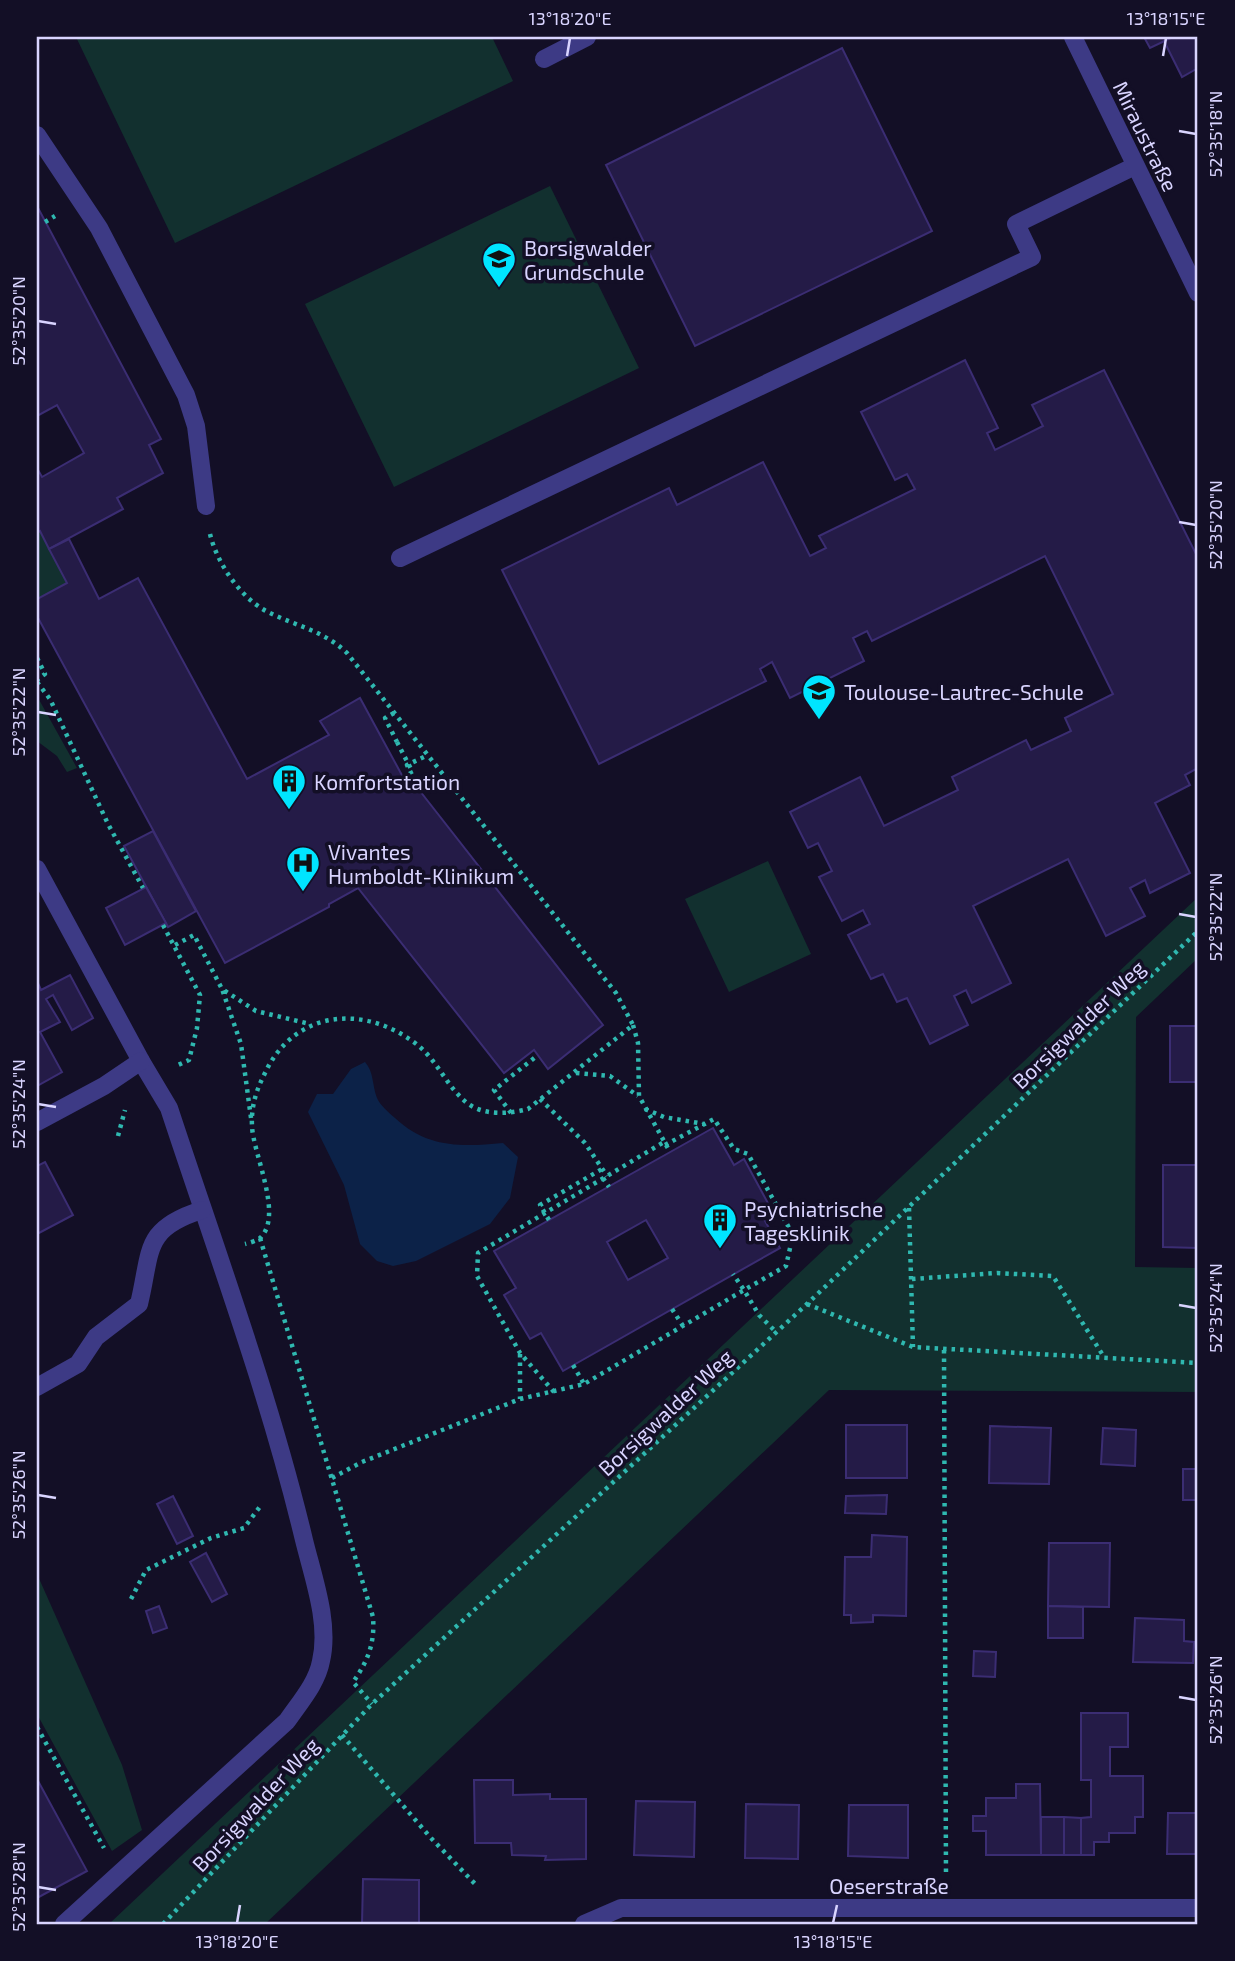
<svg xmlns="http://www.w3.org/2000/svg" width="1235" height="1961" font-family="'Exo 2',sans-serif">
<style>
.green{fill:#12302f}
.water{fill:#0c2248}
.building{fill:#241b47;stroke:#3b2d73;stroke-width:2;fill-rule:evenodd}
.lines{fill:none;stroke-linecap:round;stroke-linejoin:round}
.path{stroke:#2fb8b0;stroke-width:4.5;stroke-dasharray:3.5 5;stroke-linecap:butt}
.lane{stroke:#3d3a85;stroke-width:18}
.street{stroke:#3d3a85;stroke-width:18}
.path-bridge{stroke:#2fb8b0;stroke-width:4.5;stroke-dasharray:3.5 5;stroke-linecap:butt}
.ticks{fill:none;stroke:#d9d4ff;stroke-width:2.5}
.labels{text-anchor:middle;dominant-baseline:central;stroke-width:7;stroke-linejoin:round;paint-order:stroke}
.street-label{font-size:21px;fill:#d9d4ff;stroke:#130f26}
.poi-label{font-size:21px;fill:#d9d4ff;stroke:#130f26;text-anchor:start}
.neatline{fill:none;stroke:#d9d4ff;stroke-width:2.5}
.ticks-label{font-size:18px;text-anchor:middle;fill:#d9d4ff}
</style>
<rect width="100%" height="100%" fill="#130f26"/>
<g class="green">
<path d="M76,37H492L513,81L175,243Z"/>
<path d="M550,186L639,368L394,487L305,304Z"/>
<path d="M40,531L67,583L37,599V533Z"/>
<path d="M37,696L77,768L67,772L57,756L37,741Z"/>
<path d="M768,861L811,954L729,992L685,899Z"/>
<path d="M1198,897V958L1136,1017L1135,1267L1198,1268V1392L829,1390L265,1924H109Z"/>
<path d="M37,1574L122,1765L142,1830L112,1851L37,1714Z"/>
</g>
<path class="water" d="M365,1062C374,1072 372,1085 377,1098C380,1105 389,1113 395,1118C427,1148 461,1147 503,1143L518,1157L510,1198L490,1224L416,1261L393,1266L377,1261L360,1244L344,1185L308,1112L317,1094H333L351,1069Z"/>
<g class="building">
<path d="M1144,37H1173L1150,48Z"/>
<path d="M1173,37H1198V68L1182,77L1164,41Z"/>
<path d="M842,48L932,231L695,346L606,165Z"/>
<path d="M37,206L161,439L149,445L163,473L117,498L123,509L49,549L40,531L37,533V468L42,477L84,453L57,405L37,416Z"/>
<path d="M965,360L998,428L987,433L995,450L1043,426L1032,405L1104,370L1198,558V768L1185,775L1190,785L1155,803L1190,873L1150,893L1145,880L1130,888L1145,916L1106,936L1068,859L973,906L1011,983L972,1003L966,990L954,996L968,1025L930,1044L907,998L897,1002L883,974L871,979L848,935L870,924L863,910L842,921L819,877L832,871L818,843L808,848L790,812L860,777L884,826L958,790L952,777L1026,740L1031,750L1071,731L1065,718L1113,694L1045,556L872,641L867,631L853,638L864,661L790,698L772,662L760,669L766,681L599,764L502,570L669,488L677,505L763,462L810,556L826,548L819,536L915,489L907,474L895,480L861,412Z"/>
<path d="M69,539L99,599L138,578L247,779L329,735L320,721L360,698L410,790L416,786L603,1025L548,1069L534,1050L504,1073L358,888L329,904V907L225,963L37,616V599L67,583L49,549Z"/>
<path d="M153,831L196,911L168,927L124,846Z"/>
<path d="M146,887L166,923L125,945L106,908Z"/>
<path d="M70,975L93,1018L72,1030L53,995L46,999L60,1022L40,1032L62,1072L37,1086V981L41,990Z"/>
<rect x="1170" y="1026" width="28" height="56"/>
<path d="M713,1128L734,1165L744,1159L769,1205L759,1210L780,1248L563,1371L541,1333L530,1339L504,1295L516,1288L494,1251ZM646,1220L668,1258L628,1280L607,1242Z"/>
<path d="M45,1162L73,1215L37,1234V1166Z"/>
<path d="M1163,1165H1198V1248L1163,1247Z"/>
<rect x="846" y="1425" width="61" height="53"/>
<path d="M990,1426L1051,1428L1049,1484L989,1483Z"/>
<path d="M1103,1428L1136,1430L1135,1466L1101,1464Z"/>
<rect x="1183" y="1469" width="15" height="31"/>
<path d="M887,1495L886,1514L845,1513L846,1496Z"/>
<path d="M173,1496L193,1536L177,1544L157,1504Z"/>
<path d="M872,1535L907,1537L906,1616L873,1615V1622L851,1623V1615H844L845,1557H871Z"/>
<path d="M1049,1543H1110L1109,1607L1048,1606Z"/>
<path d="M206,1553L227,1594L212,1602L190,1562Z"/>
<path d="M159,1606L167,1628L153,1633L146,1611Z"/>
<path d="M1048,1606L1083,1607V1638H1048Z"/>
<path d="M1135,1618L1184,1620V1641L1194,1642L1193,1663L1133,1662Z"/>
<path d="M974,1651L996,1652L995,1677L973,1676Z"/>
<path d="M1081,1713H1128V1747H1110V1776H1143V1817H1135V1833H1109V1842H1094V1855H1081V1818L1091,1817V1780H1081Z"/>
<path d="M37,1779L87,1871L37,1898Z"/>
<path d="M474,1780H513V1795L550,1794V1799H586V1859L545,1860L546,1856L512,1855L511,1843H475Z"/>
<path d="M1016,1784H1040L1041,1855H986V1831H973V1816H986V1798H1016Z"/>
<path d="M636,1801L695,1802L694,1857L634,1855Z"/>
<path d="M746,1804L799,1805L798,1859L745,1858Z"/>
<path d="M849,1805H908V1858L848,1856Z"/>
<path d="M1168,1813H1198V1854H1167Z"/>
<rect x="1041" y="1817" width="23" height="38"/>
<path d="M1064,1817L1081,1818V1855H1064Z"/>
<path d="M363,1879L419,1880V1924H362Z"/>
</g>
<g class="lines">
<g class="path">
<path d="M45,222L55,216"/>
<path d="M210,534C217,563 240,597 266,611C295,626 323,630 347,653L616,993L633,1025L528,1109C509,1114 484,1116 467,1103C446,1086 437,1059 415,1043C361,1003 293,1011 264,1075C256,1091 251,1107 252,1126C253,1154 284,1216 260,1238C256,1241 249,1243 245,1244"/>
<path d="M37,658L45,674L37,680"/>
<path d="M37,682L50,699L108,824L143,888"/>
<path d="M394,713L385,718L397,742"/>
<path d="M407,786L415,781L407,765L428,755"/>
<path d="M163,925L200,995L197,1028L189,1060L178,1065"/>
<path d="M175,945L194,935L222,989"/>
<path d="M633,1025L638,1043L639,1096L670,1152"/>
<path d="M576,1073L610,1076L638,1096"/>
<path d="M540,1099L585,1143L607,1176"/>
<path d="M645,1109L664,1117L704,1124"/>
<path d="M511,1113L494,1090L538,1055"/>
<path d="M251,1118L241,1044L222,989L256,1011L310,1024"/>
<path d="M118,1136L125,1110"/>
<path d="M665,1145L714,1119L734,1149L748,1154L793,1235L786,1266L744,1290L733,1274"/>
<path d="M603,1178L609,1187"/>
<path d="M909,1208L913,1347"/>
<path d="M549,1220L540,1205L602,1169"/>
<path d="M260,1238L373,1617C375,1643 368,1661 353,1682L372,1704"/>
<path d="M912,1279L997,1273L1053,1276L1104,1357"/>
<path d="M807,1304L913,1347L1198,1363"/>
<path d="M672,1309L683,1326"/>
<path d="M944,1350L946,1877"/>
<path d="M520,1354V1399"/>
<path d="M573,1365L584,1384"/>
<path d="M554,1392L520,1353L477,1276L478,1253L664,1142"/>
<path d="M332,1478L362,1462L520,1399L584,1384L744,1290L759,1315L775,1331"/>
<path d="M131,1599L146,1570L211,1538L244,1528L262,1504"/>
<path d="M37,1727L104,1848"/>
<path d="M342,1735L431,1838L478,1887"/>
<path d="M163,1924L372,1704L807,1304L1198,931"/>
</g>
<g class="lane">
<path d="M544,59L587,37"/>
<path d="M37,135L99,228L186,395L196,426L206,506"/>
<path d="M400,558L1032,257L1016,224L1135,166"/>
<path d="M37,869L141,1061L169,1108C216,1251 269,1394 304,1540C313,1577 330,1623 321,1661C317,1683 300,1702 287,1721L64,1924"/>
<path d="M37,1122L104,1086L141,1061"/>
<path d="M37,1387L78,1364L96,1337L139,1304C152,1251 142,1229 202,1210"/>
</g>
<g class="street">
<path d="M1073,37L1198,293"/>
<path d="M584,1924L621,1908H1198"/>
</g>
<g class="path-bridge">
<path d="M397,742L411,769"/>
<path d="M406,783L416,779"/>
</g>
</g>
<path class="ticks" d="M567,56L570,38M1163,56L1166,38M1179,131L1196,134M38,321L56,324M1179,522L1196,525M38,712L56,715M1179,914L1196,917M38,1104L56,1107M1179,1305L1196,1308M38,1495L56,1498M1179,1697L1196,1700M38,1887L56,1890M237,1923L240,1905M833,1923L837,1905"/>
<defs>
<g id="school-pin" transform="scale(1.75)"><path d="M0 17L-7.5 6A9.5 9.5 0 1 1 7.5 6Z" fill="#00e5ff" stroke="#130f26"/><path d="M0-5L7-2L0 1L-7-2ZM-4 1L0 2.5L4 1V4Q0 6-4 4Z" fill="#111"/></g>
<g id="building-pin" transform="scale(1.75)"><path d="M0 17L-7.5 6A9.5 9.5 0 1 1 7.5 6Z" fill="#00e5ff" stroke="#130f26"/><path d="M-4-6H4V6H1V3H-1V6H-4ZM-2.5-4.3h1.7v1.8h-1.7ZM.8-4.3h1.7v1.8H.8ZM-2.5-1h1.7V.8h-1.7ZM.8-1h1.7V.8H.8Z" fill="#111"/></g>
<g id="hospital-pin" transform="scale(1.75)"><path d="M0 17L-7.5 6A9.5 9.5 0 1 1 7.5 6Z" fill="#00e5ff" stroke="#130f26"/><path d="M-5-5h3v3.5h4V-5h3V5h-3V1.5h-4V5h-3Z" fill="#111"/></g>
</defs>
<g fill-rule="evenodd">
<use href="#school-pin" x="499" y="259"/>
<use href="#school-pin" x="819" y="691"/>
<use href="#building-pin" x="289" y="781"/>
<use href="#hospital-pin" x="303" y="863"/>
<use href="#building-pin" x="720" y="1220"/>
</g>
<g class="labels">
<g class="street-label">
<text transform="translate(1146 136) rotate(64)">Miraustraße</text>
<text transform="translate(1078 1024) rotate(-44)">Borsigwalder Weg</text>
<text transform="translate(665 1412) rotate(-43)">Borsigwalder Weg</text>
<text transform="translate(255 1804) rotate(-47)">Borsigwalder Weg</text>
<text x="889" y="1885">Oeserstraße</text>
</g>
<g class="poi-label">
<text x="524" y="247">Borsigwalder<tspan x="524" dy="24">Grundschule</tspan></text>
<text x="844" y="691">Toulouse-Lautrec-Schule</text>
<text x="314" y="781">Komfortstation</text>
<text x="328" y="851">Vivantes<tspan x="328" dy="24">Humboldt-Klinikum</tspan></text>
<text x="744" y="1208">Psychiatrische<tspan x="744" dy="24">Tagesklinik</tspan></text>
</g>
</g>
<rect width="1235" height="1961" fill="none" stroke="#130f26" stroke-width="77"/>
<rect x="38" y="38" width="1158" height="1885" class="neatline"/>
<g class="ticks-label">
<text x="570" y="25">13°18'20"E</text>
<text x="1166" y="25">13°18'15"E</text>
<text transform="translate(1216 134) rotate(-90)" y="6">52°35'18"N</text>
<text transform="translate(19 321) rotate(-90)" y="6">52°35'20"N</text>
<text transform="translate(1216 525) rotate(-90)" y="6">52°35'20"N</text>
<text transform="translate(19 712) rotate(-90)" y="6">52°35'22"N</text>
<text transform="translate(1216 917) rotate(-90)" y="6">52°35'22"N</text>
<text transform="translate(19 1104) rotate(-90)" y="6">52°35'24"N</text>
<text transform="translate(1216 1308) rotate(-90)" y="6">52°35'24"N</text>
<text transform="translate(19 1495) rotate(-90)" y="6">52°35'26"N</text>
<text transform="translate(1216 1700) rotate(-90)" y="6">52°35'26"N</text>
<text transform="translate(19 1887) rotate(-90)" y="6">52°35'28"N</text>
<text x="237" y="1948">13°18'20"E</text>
<text x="833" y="1948">13°18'15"E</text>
</g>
</svg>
